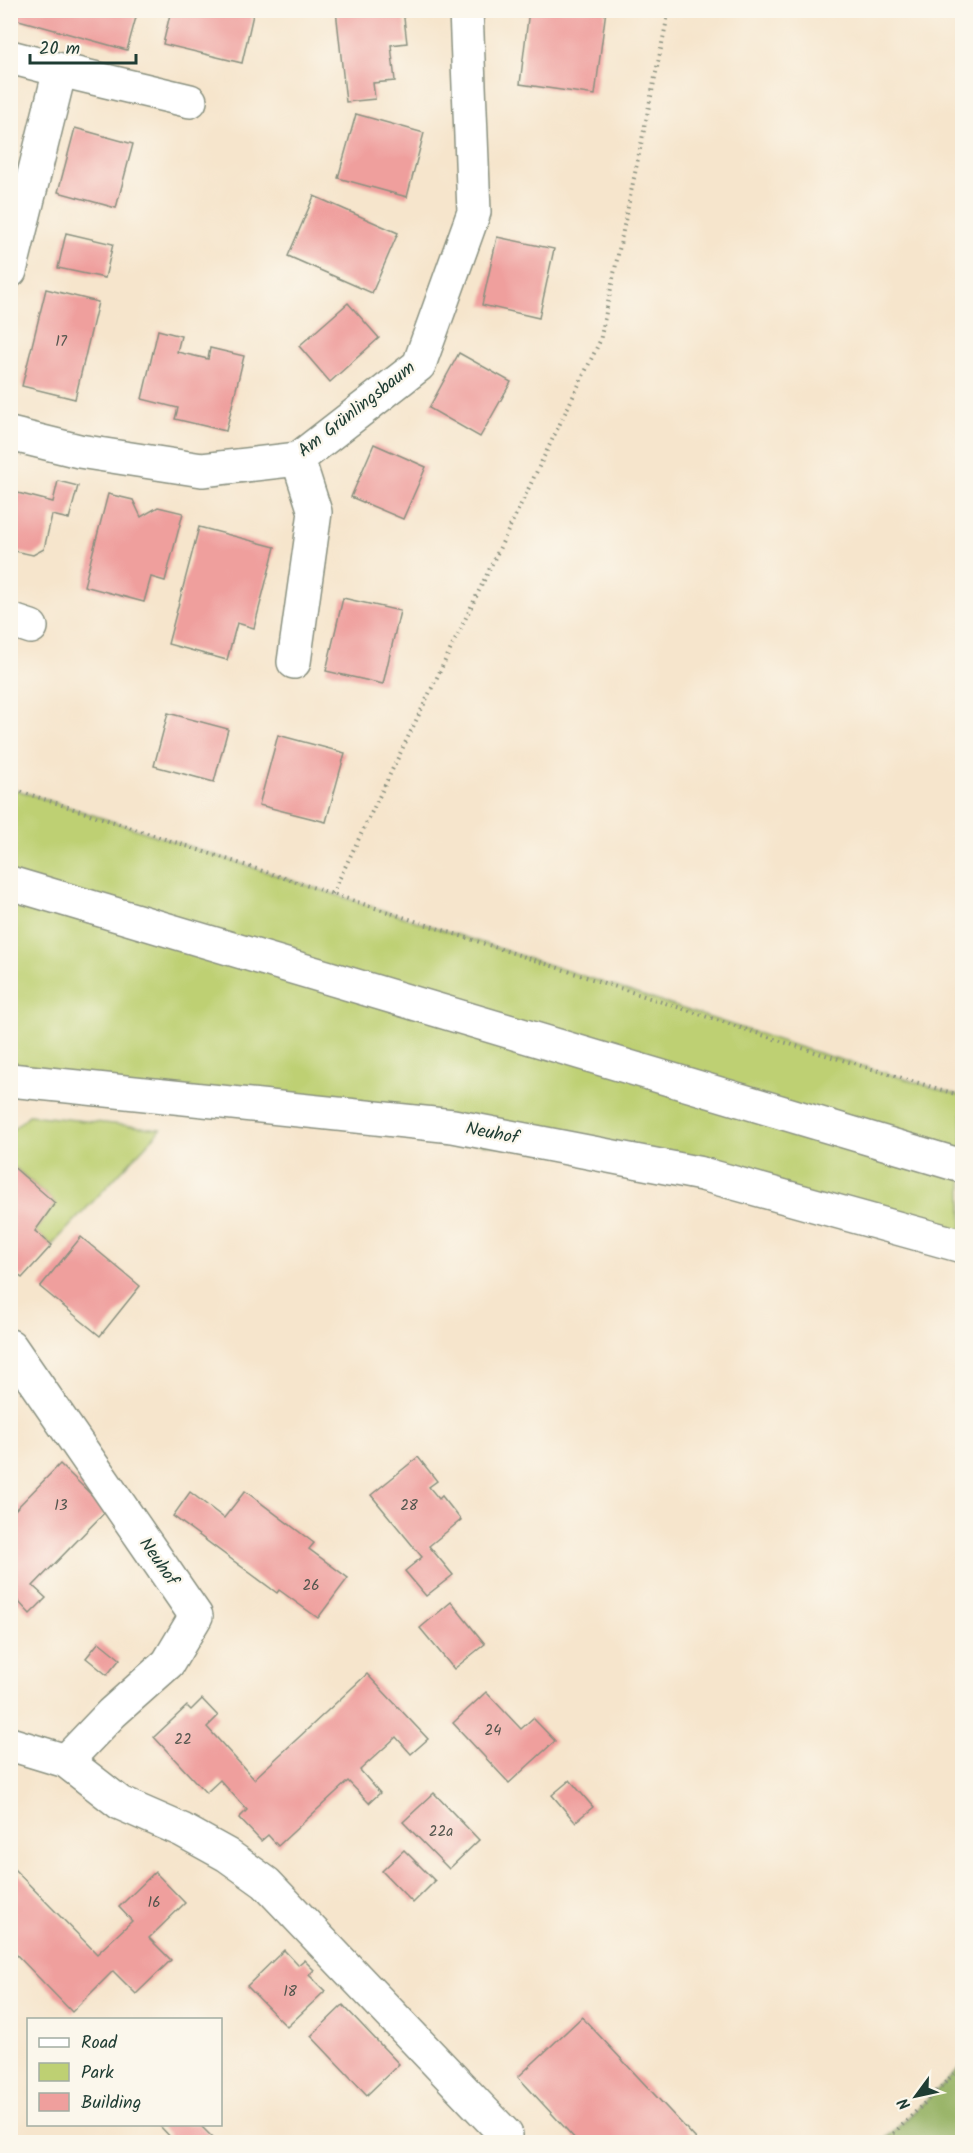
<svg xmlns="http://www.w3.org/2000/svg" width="973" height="2153" font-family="Kalam,sans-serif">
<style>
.green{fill:#bed073;stroke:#6e8654;stroke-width:1.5}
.forest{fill:#96b265;stroke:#5a784c;stroke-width:1.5}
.building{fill:#ef9f9d}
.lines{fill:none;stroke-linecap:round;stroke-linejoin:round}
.minor-casing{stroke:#8a9180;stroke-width:36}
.major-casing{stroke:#8a9180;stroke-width:36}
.path{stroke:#8a9180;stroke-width:4;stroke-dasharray:1.5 4.5;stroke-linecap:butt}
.minor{stroke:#fff;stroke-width:33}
.major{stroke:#fff;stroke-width:33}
.labels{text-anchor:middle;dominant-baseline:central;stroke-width:5;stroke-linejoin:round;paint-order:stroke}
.number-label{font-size:15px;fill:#53564e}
.street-label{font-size:18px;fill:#1f3d34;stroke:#fbf7ec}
</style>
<rect width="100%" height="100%" fill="#fbf7ec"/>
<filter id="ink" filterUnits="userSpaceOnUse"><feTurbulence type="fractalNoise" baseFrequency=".0167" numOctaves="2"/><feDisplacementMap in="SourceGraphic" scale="12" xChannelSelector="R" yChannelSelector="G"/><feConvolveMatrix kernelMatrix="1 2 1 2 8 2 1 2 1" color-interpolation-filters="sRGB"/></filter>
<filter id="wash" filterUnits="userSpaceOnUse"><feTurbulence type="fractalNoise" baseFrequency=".008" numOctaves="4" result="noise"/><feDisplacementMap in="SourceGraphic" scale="24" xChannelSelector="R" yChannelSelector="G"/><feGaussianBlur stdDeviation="1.35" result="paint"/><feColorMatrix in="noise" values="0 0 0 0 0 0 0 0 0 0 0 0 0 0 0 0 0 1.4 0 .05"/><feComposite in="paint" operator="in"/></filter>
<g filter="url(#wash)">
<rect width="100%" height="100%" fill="#f6e5cc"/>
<g class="green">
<path d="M11,788L802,1048L962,1096V1250L702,1174L11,1080Z"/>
<path d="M29,1115L161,1129L52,1245L35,1231L55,1203L11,1164L10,1132Z"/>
</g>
<path class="forest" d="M962,2066V2142H882Z"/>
<g id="blocks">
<g class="building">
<path d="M17,10H138L127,50L15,19Z"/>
<path d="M171,10H254L242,63L163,44Z"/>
<path d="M336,10H403L407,43L391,45L395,81L373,83L375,99L346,102Z"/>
<path d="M529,10H606L595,95L520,84Z"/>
<path d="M356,114L424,133L407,197L338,178Z"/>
<path d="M75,128L133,144L116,208L58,192Z"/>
<path d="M314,196L398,233L372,293L288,256Z"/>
<path d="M66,233L113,244L105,278L58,268Z"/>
<path d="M497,237L554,249L539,318L482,305Z"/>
<path d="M46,289L98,302L75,399L22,386Z"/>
<path d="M348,303L379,338L330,382L299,346Z"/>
<path d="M158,330L181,336L177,352L208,359L210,348L244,356L226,431L175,419L178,408L142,399Z"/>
<path d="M459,353L511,382L480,437L429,408Z"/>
<path d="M374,444L426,467L403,519L351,497Z"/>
<path d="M58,481L78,486L69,519L52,515L44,549L33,555L10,550V491L53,502Z"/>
<path d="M108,494L133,500L141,517L158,507L183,513L165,581L151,577L144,602L84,586Z"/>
<path d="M199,527L275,547L254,628L237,623L227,660L168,644Z"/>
<path d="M343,598L400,611L383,684L326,671Z"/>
<path d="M168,713L228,729L214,782L154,766Z"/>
<path d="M278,735L345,753L326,822L259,805Z"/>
<path d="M10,1164L55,1203L35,1231L52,1245L22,1278L10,1268Z"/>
<path d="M81,1237L140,1286L100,1336L40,1287Z"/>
<path d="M418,1457L437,1481L429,1487L439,1499L442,1496L461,1520L429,1546L453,1575L426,1596L405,1571L422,1557L371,1495Z"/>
<path d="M60,1464L107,1510L33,1586L46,1598L30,1614L18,1601L10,1609V1515Z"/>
<path d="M245,1491L314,1543L309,1549L348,1578L318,1618L279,1590L277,1593L173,1516L190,1492L224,1518Z"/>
<path d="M451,1602L485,1644L454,1669L420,1628Z"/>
<path d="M99,1642L120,1659L107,1675L86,1658Z"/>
<path d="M367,1674L428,1739L411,1754L396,1737L360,1770L380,1793L369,1803L348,1781L278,1846L268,1835L261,1841L239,1818L247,1810L220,1780L206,1793L154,1737L187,1706L191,1710L202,1699L218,1716L207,1727L254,1779Z"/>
<path d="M486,1692L521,1729L533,1718L555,1741L509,1783L453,1723Z"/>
<path d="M570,1780L593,1807L575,1822L552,1795Z"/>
<path d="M434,1793L479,1840L449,1869L403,1822Z"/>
<path d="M404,1850L435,1881L413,1903L382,1871Z"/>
<path d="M12,1867L97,1954L132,1921L119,1907L155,1872L185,1903L149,1938L171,1960L136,1994L113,1971L72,2012L10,1948Z"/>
<path d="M284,1950L298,1965L304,1960L314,1970L309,1975L325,1991L287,2027L247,1986Z"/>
<path d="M343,2005L399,2064L367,2095L311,2036Z"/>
<path d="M582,2017L696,2139L692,2142H578L518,2077Z"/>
<path d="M158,2124H199L217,2142H175Z"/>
</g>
</g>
</g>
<g filter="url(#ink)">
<use href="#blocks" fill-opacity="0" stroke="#8a9180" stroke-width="1.5"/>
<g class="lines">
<g class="minor-casing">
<g id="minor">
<path d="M10,57L60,70L10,271"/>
<path d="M60,70L190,101"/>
<path d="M10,434L79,451L202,470L298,459L419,365L474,212L466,10"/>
<path d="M10,620L31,627"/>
<path d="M294,662L315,512L298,459"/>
<path d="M10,1080L453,1126L702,1174L962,1246"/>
<path d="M10,1346L196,1616L168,1663L112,1713L66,1761"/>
<path d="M10,1744L66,1761L120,1803L182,1830L227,1855L266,1883L506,2135"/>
</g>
</g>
<g class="major-casing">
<path id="major" d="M10,883L962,1166"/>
</g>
<g class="path">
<path d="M10,788L802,1048L962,1096"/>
<path d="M332,894L600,341L669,10"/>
<path d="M885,2142L962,2066"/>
</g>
<use href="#minor" class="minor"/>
<use href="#major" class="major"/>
</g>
</g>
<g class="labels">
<g class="number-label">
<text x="61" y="342">17</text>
<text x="61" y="1506">13</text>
<text x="409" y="1506">28</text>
<text x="311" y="1586">26</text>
<text x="493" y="1731">24</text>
<text x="183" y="1740">22</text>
<text x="441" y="1832">22a</text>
<text x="154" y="1903">16</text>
<text x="290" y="1992">18</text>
</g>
<g class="street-label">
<text transform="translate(357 410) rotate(-38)">Am Grünlingsbaum</text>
<text transform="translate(492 1134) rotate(11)">Neuhof</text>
<text transform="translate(158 1562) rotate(55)">Neuhof</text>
</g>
</g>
<rect width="973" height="2153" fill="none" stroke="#fbf7ec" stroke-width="36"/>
<rect x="27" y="2018" width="195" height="108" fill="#fbf7ec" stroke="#a3ada2" stroke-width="1.5"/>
<rect x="39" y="2038" width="30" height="9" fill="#ffffff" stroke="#a3ada2" stroke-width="1.5"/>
<text x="81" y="2048" font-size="18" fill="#1f3d34">Road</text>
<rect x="39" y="2063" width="30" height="18" fill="#bed073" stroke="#a3ada2" stroke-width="1.5"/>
<text x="81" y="2078" font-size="18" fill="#1f3d34">Park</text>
<rect x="39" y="2093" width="30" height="18" fill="#ef9f9d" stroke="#a3ada2" stroke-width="1.5"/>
<text x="81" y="2108" font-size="18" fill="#1f3d34">Building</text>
<g transform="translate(916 2096) rotate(237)" stroke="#fbf7ec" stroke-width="4.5" paint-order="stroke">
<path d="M0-4.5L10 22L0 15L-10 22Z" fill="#1f3d34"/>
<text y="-9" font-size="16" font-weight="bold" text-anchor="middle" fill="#1f3d34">N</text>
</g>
<path d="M30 54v9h106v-9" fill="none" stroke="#1f3d34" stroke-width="3"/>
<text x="39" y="54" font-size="18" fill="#1f3d34" stroke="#fbf7ec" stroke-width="4.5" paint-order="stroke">20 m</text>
</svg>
